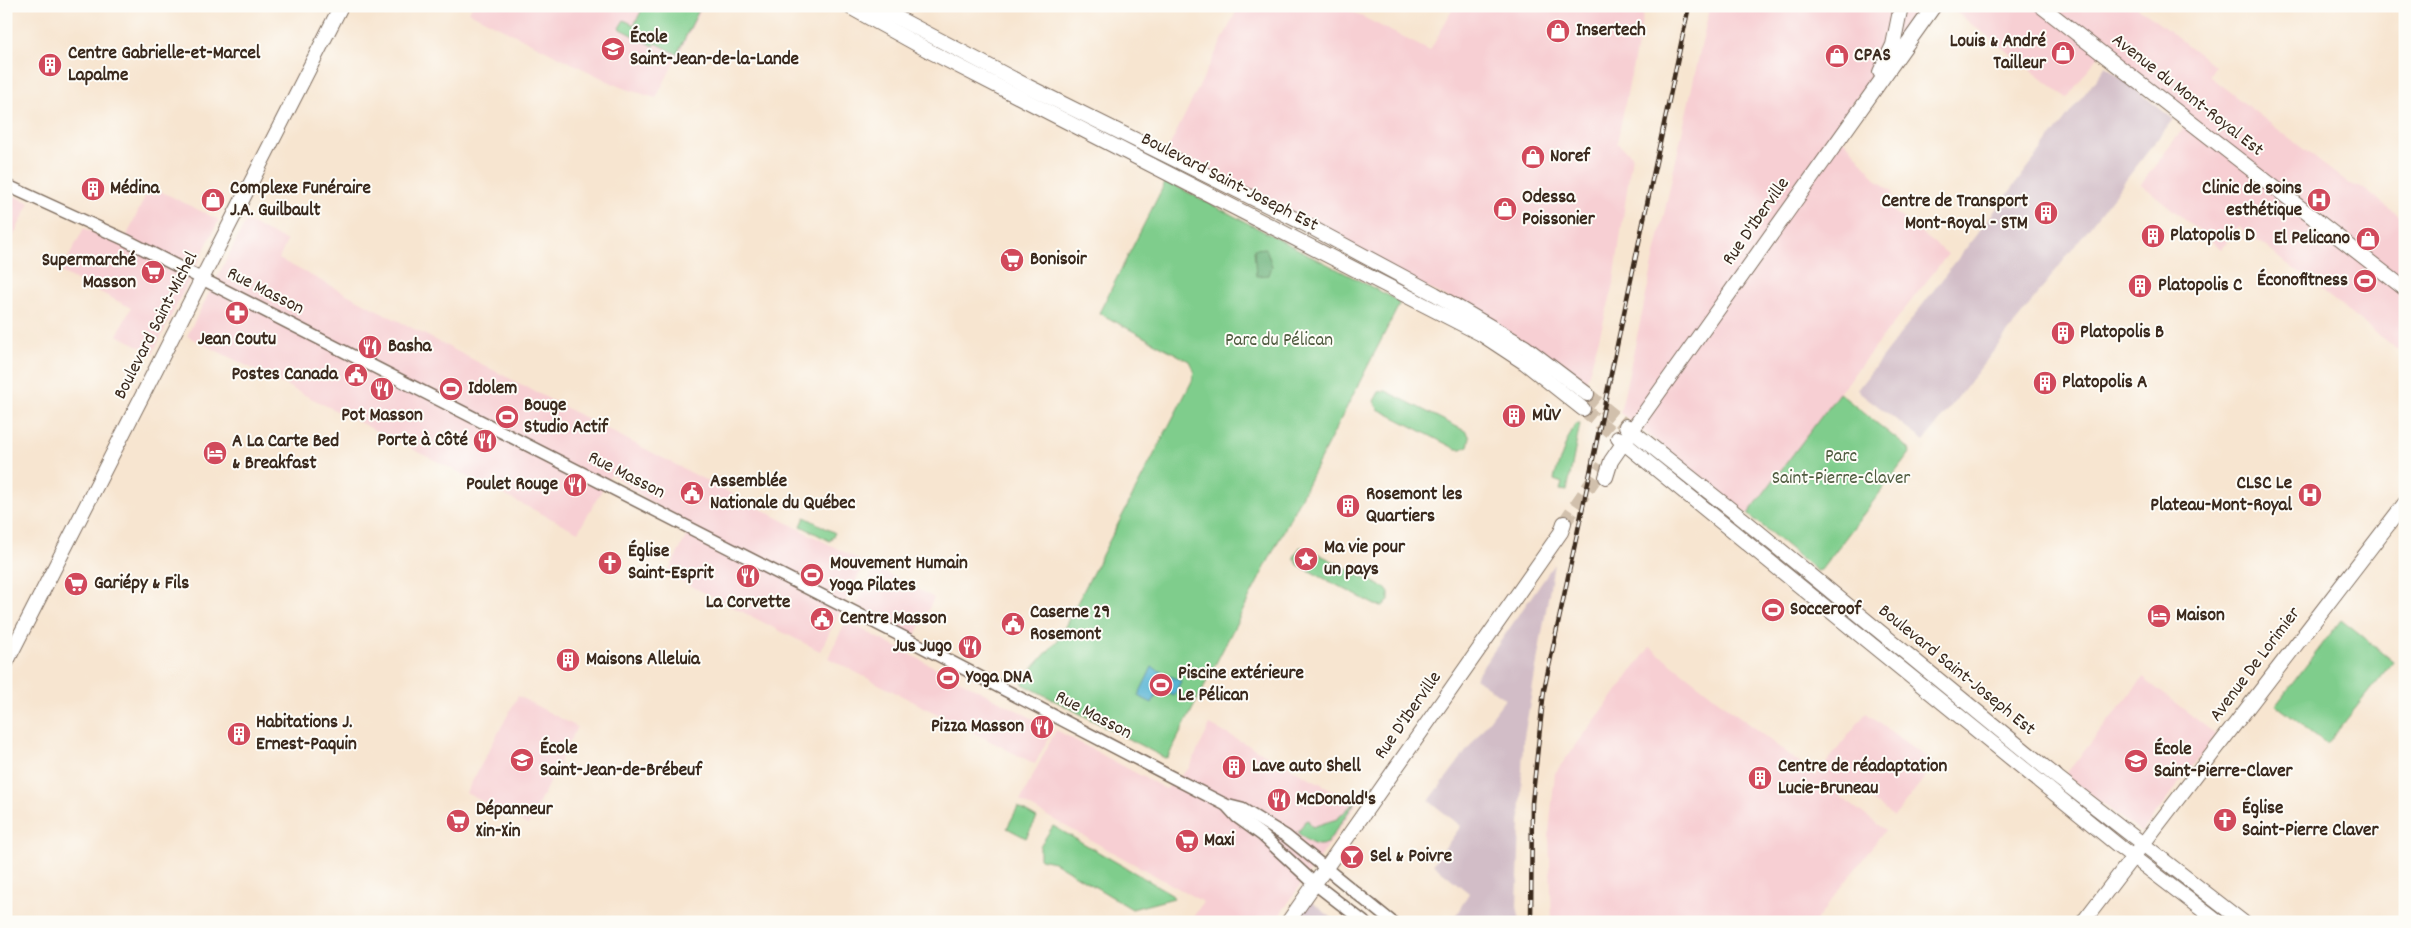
<svg xmlns="http://www.w3.org/2000/svg" width="2411" height="928" font-family="Dekko,sans-serif">
<style>
.built{fill:#f7cfd3}
.industrial{fill:#d2bdc7}
.green{fill:#7fcd8c;stroke:#5d7c55}
.forest{fill:#67b078;stroke:#516d4b}
.water{fill:#56b4d4;stroke:#486f79}
.lines{fill:none;stroke-linecap:round;stroke-linejoin:round}
.major-tunnel{stroke:#d1c0ac;stroke-width:14;stroke-dasharray:14 7;stroke-linecap:butt}
.minor-casing{stroke:#7d6b5c;stroke-width:14}
.major-casing{stroke:#7d6b5c;stroke-width:16}
.minor{stroke:#fff;stroke-width:11}
.major{stroke:#fff;stroke-width:14}
.rail-casing{stroke:#3b2a1e;stroke-width:4.5}
.rail{stroke:#fdfcf7;stroke-width:2.5;stroke-dasharray:8;stroke-linecap:butt}
.labels{text-anchor:middle;dominant-baseline:central;stroke-width:4;stroke-linejoin:round;paint-order:stroke}
.poi-label{font-size:19px;font-weight:bold;fill:#3b2a1e;stroke:#fdfcf7;text-anchor:start}
.street-label{font-size:19px;fill:#3b2a1e;stroke:#fdfcf7}
.park-label{font-size:19px;fill:#4f5b3f;stroke:#fdfcf7}
</style>
<rect width="100%" height="100%" fill="#fdfcf7"/>
<filter id="ink" filterUnits="userSpaceOnUse"><feTurbulence type="fractalNoise" baseFrequency=".02" numOctaves="2"/><feDisplacementMap in="SourceGraphic" scale="10" xChannelSelector="R" yChannelSelector="G"/><feConvolveMatrix kernelMatrix="1 2 1 2 8 2 1 2 1" color-interpolation-filters="sRGB"/></filter>
<filter id="wash" filterUnits="userSpaceOnUse"><feTurbulence type="fractalNoise" baseFrequency=".0096" numOctaves="4" result="noise"/><feDisplacementMap in="SourceGraphic" scale="20" xChannelSelector="R" yChannelSelector="G"/><feGaussianBlur stdDeviation="1.12" result="paint"/><feColorMatrix in="noise" values="0 0 0 0 0 0 0 0 0 0 0 0 0 0 0 0 0 1.4 0 .05"/><feComposite in="paint" operator="in"/></filter>
<g filter="url(#wash)">
<rect width="100%" height="100%" fill="#f7e5d0"/>
<g class="built">
<path d="M472,6H703L656,98L620,87L469,12Z"/>
<path d="M1239,6H1341L1430,51L1454,6H1645L1617,143L1632,155L1613,288L1586,384L1485,317L1165,155Z"/>
<path d="M1710,6H1921L1832,133L1847,143L1878,181L1892,191L1893,211L1948,254L1839,393L1748,514L1620,413Z"/>
<path d="M1948,6H2136L2215,66L2209,76L2346,182L2364,189L2405,220V356L2239,226L2221,249L2141,184L2192,117L2105,47L2067,98Z"/>
<path d="M150,186L219,220L153,353L117,335L131,308L61,272L84,228L122,246Z"/>
<path d="M6,192L30,203L6,250Z"/>
<path d="M246,221L287,241L279,259L865,563L820,651L667,574L690,529L679,523L611,474L578,532L187,336Z"/>
<path d="M875,567L934,598L915,637L856,605Z"/>
<path d="M846,621L1053,729L1035,764L828,658Z"/>
<path d="M1650,647L1816,776L1866,713L1935,764L1894,817L1851,784L1841,797L1885,830L1815,922H1552L1549,832L1555,773Z"/>
<path d="M2143,678L2217,735L2141,833L2065,775Z"/>
<path d="M518,696L577,727L528,825L466,793Z"/>
<path d="M1210,725L1357,803L1275,922H1190L1203,902L1020,801L1056,730L1166,789L1189,768Z"/>
</g>
<g class="industrial">
<path d="M2106,66L2173,119L1924,441L1857,390Z"/>
<path d="M1554,564L1523,743L1517,906L1520,922H1452L1469,893L1433,864L1461,826L1429,801L1505,699L1475,678Z"/>
<path d="M1308,899L1337,922H1291Z"/>
</g>
<g class="green">
<path d="M644,6H701L677,54L656,43L654,46L619,28L624,20L634,25Z"/>
<path d="M1168,182L1397,300L1399,305L1168,757L1165,758L1023,684V679L1058,640L1192,381L1194,371L1189,361L1099,313L1165,183Z"/>
<path d="M1386,391L1467,432L1470,438L1468,446L1462,449H1456L1378,409L1374,401L1379,392Z"/>
<path d="M1839,393L1909,449L1910,453L1821,570L1817,571L1748,514Z"/>
<path d="M1576,424H1580L1567,491L1560,490L1562,483L1554,480C1556,470 1570,430 1576,424Z"/>
<path d="M805,517L835,533L830,541L801,526Z"/>
<path d="M1300,547L1307,548L1385,588L1389,593V601L1382,606L1375,605L1298,565L1294,557Z"/>
<path d="M2341,620L2393,661L2327,744L2276,705Z"/>
<path d="M1356,801L1327,843C1315,849 1307,840 1298,833L1305,821L1308,820L1312,827L1337,819Z"/>
<path d="M1018,807L1037,818L1026,838L1007,828Z"/>
<path d="M1053,826L1170,893L1174,898L1132,909L1054,862L1040,859V846Z"/>
</g>
<path class="forest" d="M1266,248L1272,266L1269,275L1256,276L1254,249Z"/>
<path class="water" d="M1152,667L1181,681L1174,696L1160,689L1152,703L1138,696Z"/>
</g>
<g filter="url(#ink)">
<g class="lines">
<g class="major-tunnel">
<path d="M1587,394L1626,426"/>
<path d="M1583,409L1618,438"/>
<path d="M1564,523L1603,466"/>
</g>
<g class="minor-casing">
<g id="minor">
<path d="M6,185L126,240L913,642L1158,770L1226,805L1242,809L1286,836L1392,922"/>
<path d="M1227,806L1237,817L1262,835L1315,884L1364,922"/>
</g>
</g>
<g class="major-casing">
<g id="major">
<path d="M848,6L933,53L1481,334L1525,363L1583,409"/>
<path d="M875,6L1025,85L1303,223L1435,294L1525,347L1587,394"/>
<path d="M2041,6L2405,289"/>
<path d="M1880,72L1893,45L1901,6"/>
<path d="M1626,426L1744,520L2058,778L2243,922"/>
<path d="M1618,438L2120,847L2218,922"/>
<path d="M1606,477L1611,461L1635,426L1934,6"/>
<path d="M6,663L341,6"/>
<path d="M1288,922L1561,532L1564,523"/>
<path d="M2083,922L2405,503"/>
</g>
</g>
<use href="#minor" class="minor"/>
<use href="#major" class="major"/>
<g class="rail-casing">
<path id="rail" d="M1531,922L1532,803L1544,690L1689,6"/>
</g>
<use href="#rail" class="rail"/>
</g>
</g>
<defs>
<g id="shop-disc" transform="scale(1.25)"><circle r="9.5" fill="#d1495b" stroke="#fdfcf7"/><path d="M-5-2.5h2.3a2.7 3.5 0 0 1 5.4 0H5L5.5 6h-11ZM-1.5-2.5h3a1.5 2.3 0 0 0-3 0Z" fill="#fff"/></g>
<g id="school-disc" transform="scale(1.25)"><circle r="9.5" fill="#d1495b" stroke="#fdfcf7"/><path d="M0-5L7-2L0 1L-7-2ZM-4 1L0 2.5L4 1V4Q0 6-4 4Z" fill="#fff"/></g>
<g id="building-disc" transform="scale(1.25)"><circle r="9.5" fill="#d1495b" stroke="#fdfcf7"/><path d="M-4-6H4V6H1V3H-1V6H-4ZM-2.5-4.3h1.7v1.8h-1.7ZM.8-4.3h1.7v1.8H.8ZM-2.5-1h1.7V.8h-1.7ZM.8-1h1.7V.8H.8Z" fill="#fff"/></g>
<g id="hospital-disc" transform="scale(1.25)"><circle r="9.5" fill="#d1495b" stroke="#fdfcf7"/><path d="M-5-5h3v3.5h4V-5h3V5h-3V1.5h-4V5h-3Z" fill="#fff"/></g>
<g id="supermarket-disc" transform="scale(1.25)"><circle r="9.5" fill="#d1495b" stroke="#fdfcf7"/><path d="M-6-5.5h2.5l.6 2H6L4.5 2H-2.5L-4.4-4H-6ZM-1.5 3.2a1.3 1.3 0 1 0 .1 0ZM3 3.2a1.3 1.3 0 1 0 .1 0Z" fill="#fff"/></g>
<g id="stadium-disc" transform="scale(1.25)"><circle r="9.5" fill="#d1495b" stroke="#fdfcf7"/><path d="M0-5a6.5 5 0 1 0 0 10a6.5 5 0 1 0 0-10ZM-3.5-1.8h7v3.6h-7Z" fill="#fff"/></g>
<g id="pharmacy-disc" transform="scale(1.25)"><circle r="9.5" fill="#d1495b" stroke="#fdfcf7"/><path d="M-2-6h4v4h4v4h-4v4h-4v-4h-4v-4h4Z" fill="#fff"/></g>
<g id="restaurant-disc" transform="scale(1.25)"><circle r="9.5" fill="#d1495b" stroke="#fdfcf7"/><path d="M-5-6h1v4h1v-4h1v4h1v-4h1v5L-1.5 .5V6h-2V.5L-5-1ZM5-6V6H3V1.5H1.5Q1.5-4 5-6Z" fill="#fff"/></g>
<g id="civic-disc" transform="scale(1.25)"><circle r="9.5" fill="#d1495b" stroke="#fdfcf7"/><path d="M-.6-6.5H3V-4.5H.6V-3L4-1V1h2V6H-6V1h2V-1L-.6-3ZM-1.2 2.5V6h2.4V2.5Z" fill="#fff"/></g>
<g id="hotel-disc" transform="scale(1.25)"><circle r="9.5" fill="#d1495b" stroke="#fdfcf7"/><path d="M-6-4.5h1.5V1H6V5H4.5V3h-9V5H-6ZM-4 0a1.8 1.8 0 1 1 3.6 0ZM.5 0V-2.5h3Q6-2.5 6 0Z" fill="#fff"/></g>
<g id="sight-disc" transform="scale(1.25)"><circle r="9.5" fill="#d1495b" stroke="#fdfcf7"/><path d="M0-6L1.8-2.2L6-1.7L2.9 1.2L3.7 5.4L0 3.3L-3.7 5.4L-2.9 1.2L-6-1.7L-1.8-2.2Z" fill="#fff"/></g>
<g id="church-disc" transform="scale(1.25)"><circle r="9.5" fill="#d1495b" stroke="#fdfcf7"/><path d="M-1.2-6h2.4v3.5h3.3v2.4h-3.3V6h-2.4V-.1h-3.3v-2.4h3.3Z" fill="#fff"/></g>
<g id="bar-disc" transform="scale(1.25)"><circle r="9.5" fill="#d1495b" stroke="#fdfcf7"/><path d="M-6-5H6L.8 .8V4.5H3.5V6h-7V4.5H-.8V.8Z" fill="#fff"/></g>
</defs>
<g fill-rule="evenodd">
<use href="#shop-disc" x="1558" y="31"/>
<use href="#school-disc" x="613" y="49"/>
<use href="#shop-disc" x="2063" y="53"/>
<use href="#shop-disc" x="1837" y="56"/>
<use href="#building-disc" x="50" y="65"/>
<use href="#shop-disc" x="1533" y="157"/>
<use href="#building-disc" x="93" y="189"/>
<use href="#shop-disc" x="213" y="200"/>
<use href="#hospital-disc" x="2319" y="200"/>
<use href="#shop-disc" x="1505" y="209"/>
<use href="#building-disc" x="2046" y="213"/>
<use href="#building-disc" x="2153" y="236"/>
<use href="#shop-disc" x="2368" y="239"/>
<use href="#supermarket-disc" x="1012" y="260"/>
<use href="#supermarket-disc" x="153" y="272"/>
<use href="#stadium-disc" x="2365" y="281"/>
<use href="#building-disc" x="2140" y="286"/>
<use href="#pharmacy-disc" x="237" y="313"/>
<use href="#building-disc" x="2063" y="333"/>
<use href="#restaurant-disc" x="370" y="347"/>
<use href="#civic-disc" x="356" y="375"/>
<use href="#building-disc" x="2045" y="383"/>
<use href="#restaurant-disc" x="382" y="389"/>
<use href="#stadium-disc" x="451" y="389"/>
<use href="#building-disc" x="1514" y="416"/>
<use href="#stadium-disc" x="507" y="417"/>
<use href="#restaurant-disc" x="485" y="441"/>
<use href="#hotel-disc" x="215" y="453"/>
<use href="#restaurant-disc" x="575" y="485"/>
<use href="#civic-disc" x="692" y="493"/>
<use href="#hospital-disc" x="2310" y="495"/>
<use href="#building-disc" x="1348" y="506"/>
<use href="#sight-disc" x="1306" y="559"/>
<use href="#church-disc" x="610" y="563"/>
<use href="#stadium-disc" x="812" y="575"/>
<use href="#restaurant-disc" x="748" y="576"/>
<use href="#supermarket-disc" x="76" y="584"/>
<use href="#stadium-disc" x="1773" y="610"/>
<use href="#hotel-disc" x="2159" y="616"/>
<use href="#civic-disc" x="822" y="619"/>
<use href="#civic-disc" x="1013" y="624"/>
<use href="#restaurant-disc" x="970" y="647"/>
<use href="#building-disc" x="568" y="660"/>
<use href="#stadium-disc" x="948" y="678"/>
<use href="#stadium-disc" x="1161" y="685"/>
<use href="#restaurant-disc" x="1042" y="727"/>
<use href="#building-disc" x="239" y="734"/>
<use href="#school-disc" x="522" y="760"/>
<use href="#school-disc" x="2136" y="761"/>
<use href="#building-disc" x="1234" y="767"/>
<use href="#building-disc" x="1760" y="778"/>
<use href="#restaurant-disc" x="1279" y="800"/>
<use href="#church-disc" x="2225" y="820"/>
<use href="#supermarket-disc" x="458" y="821"/>
<use href="#supermarket-disc" x="1187" y="841"/>
<use href="#bar-disc" x="1352" y="857"/>
</g>
<g class="labels">
<g class="poi-label">
<text x="1576" y="31">Insertech</text>
<text x="630" y="38">École<tspan x="630" dy="22">Saint-Jean-de-la-Lande</tspan></text>
<text x="2046" y="42" text-anchor="end">Louis &amp; André<tspan x="2046" dy="22">Tailleur</tspan></text>
<text x="68" y="54">Centre Gabrielle-et-Marcel<tspan x="68" dy="22">Lapalme</tspan></text>
<text x="1854" y="56">CPAS</text>
<text x="1550" y="157">Noref</text>
<text x="110" y="189">Médina</text>
<text x="230" y="189">Complexe Funéraire<tspan x="230" dy="22">J.A. Guilbault</tspan></text>
<text x="2302" y="189" text-anchor="end">Clinic de soins<tspan x="2302" dy="22">esthétique</tspan></text>
<text x="1522" y="198">Odessa<tspan x="1522" dy="22">Poissonier</tspan></text>
<text x="2028" y="202" text-anchor="end">Centre de Transport<tspan x="2028" dy="22">Mont-Royal - STM</tspan></text>
<text x="2170" y="236">Platopolis D</text>
<text x="2350" y="239" text-anchor="end">El Pelicano</text>
<text x="1030" y="260">Bonisoir</text>
<text x="136" y="261" text-anchor="end">Supermarché<tspan x="136" dy="22">Masson</tspan></text>
<text x="2348" y="281" text-anchor="end">Éconofitness</text>
<text x="2158" y="286">Platopolis C</text>
<text x="2080" y="333">Platopolis B</text>
<text x="237" y="340" text-anchor="middle">Jean Coutu</text>
<text x="388" y="347">Basha</text>
<text x="338" y="375" text-anchor="end">Postes Canada</text>
<text x="2062" y="383">Platopolis A</text>
<text x="468" y="389">Idolem</text>
<text x="524" y="406">Bouge<tspan x="524" dy="22">Studio Actif</tspan></text>
<text x="382" y="416" text-anchor="middle">Pot Masson</text>
<text x="1532" y="416">MÙV</text>
<text x="468" y="441" text-anchor="end">Porte à Côté</text>
<text x="232" y="442">A La Carte Bed<tspan x="232" dy="22">&amp; Breakfast</tspan></text>
<text x="710" y="482">Assemblée<tspan x="710" dy="22">Nationale du Québec</tspan></text>
<text x="2292" y="484" text-anchor="end">CLSC Le<tspan x="2292" dy="22">Plateau-Mont-Royal</tspan></text>
<text x="558" y="485" text-anchor="end">Poulet Rouge</text>
<text x="1366" y="495">Rosemont les<tspan x="1366" dy="22">Quartiers</tspan></text>
<text x="1324" y="548">Ma vie pour<tspan x="1324" dy="22">un pays</tspan></text>
<text x="628" y="552">Église<tspan x="628" dy="22">Saint-Esprit</tspan></text>
<text x="830" y="564">Mouvement Humain<tspan x="830" dy="22">Yoga Pilates</tspan></text>
<text x="94" y="584">Gariépy &amp; Fils</text>
<text x="748" y="603" text-anchor="middle">La Corvette</text>
<text x="1790" y="610">Socceroof</text>
<text x="1030" y="613">Caserne 29<tspan x="1030" dy="22">Rosemont</tspan></text>
<text x="2176" y="616">Maison</text>
<text x="840" y="619">Centre Masson</text>
<text x="952" y="647" text-anchor="end">Jus Jugo</text>
<text x="586" y="660">Maisons Alleluia</text>
<text x="1178" y="674">Piscine extérieure<tspan x="1178" dy="22">Le Pélican</tspan></text>
<text x="966" y="678">Yoga DNA</text>
<text x="256" y="723">Habitations J.<tspan x="256" dy="22">Ernest-Paquin</tspan></text>
<text x="1024" y="727" text-anchor="end">Pizza Masson</text>
<text x="540" y="749">École<tspan x="540" dy="22">Saint-Jean-de-Brébeuf</tspan></text>
<text x="2154" y="750">École<tspan x="2154" dy="22">Saint-Pierre-Claver</tspan></text>
<text x="1252" y="767">Lave auto Shell</text>
<text x="1778" y="767">Centre de réadaptation<tspan x="1778" dy="22">Lucie-Bruneau</tspan></text>
<text x="1296" y="800">McDonald's</text>
<text x="2242" y="809">Église<tspan x="2242" dy="22">Saint-Pierre Claver</tspan></text>
<text x="476" y="810">Dépanneur<tspan x="476" dy="22">Xin-Xin</tspan></text>
<text x="1204" y="841">Maxi</text>
<text x="1370" y="857">Sel &amp; Poivre</text>
</g>
<g class="street-label">
<text transform="translate(2187 96) rotate(38)">Avenue du Mont-Royal Est</text>
<text transform="translate(1229 183) rotate(27)">Boulevard Saint-Joseph Est</text>
<text transform="translate(1757 222) rotate(-55)">Rue D'Iberville</text>
<text transform="translate(265 292) rotate(27)">Rue Masson</text>
<text transform="translate(157 326) rotate(-63)">Boulevard Saint-Michel</text>
<text transform="translate(626 476) rotate(27)">Rue Masson</text>
<text transform="translate(2256 665) rotate(-53)">Avenue De Lorimier</text>
<text transform="translate(1956 671) rotate(39)">Boulevard Saint-Joseph Est</text>
<text transform="translate(1093 716) rotate(28)">Rue Masson</text>
<text transform="translate(1409 716) rotate(-55)">Rue D'Iberville</text>
</g>
<g class="park-label">
<text x="1279" y="341">Parc du Pélican</text>
<text x="1841" y="457">Parc<tspan x="1841" dy="22">Saint-Pierre-Claver</tspan></text>
</g>
</g>
<rect width="2411" height="928" fill="none" stroke="#fdfcf7" stroke-width="25"/>
</svg>
